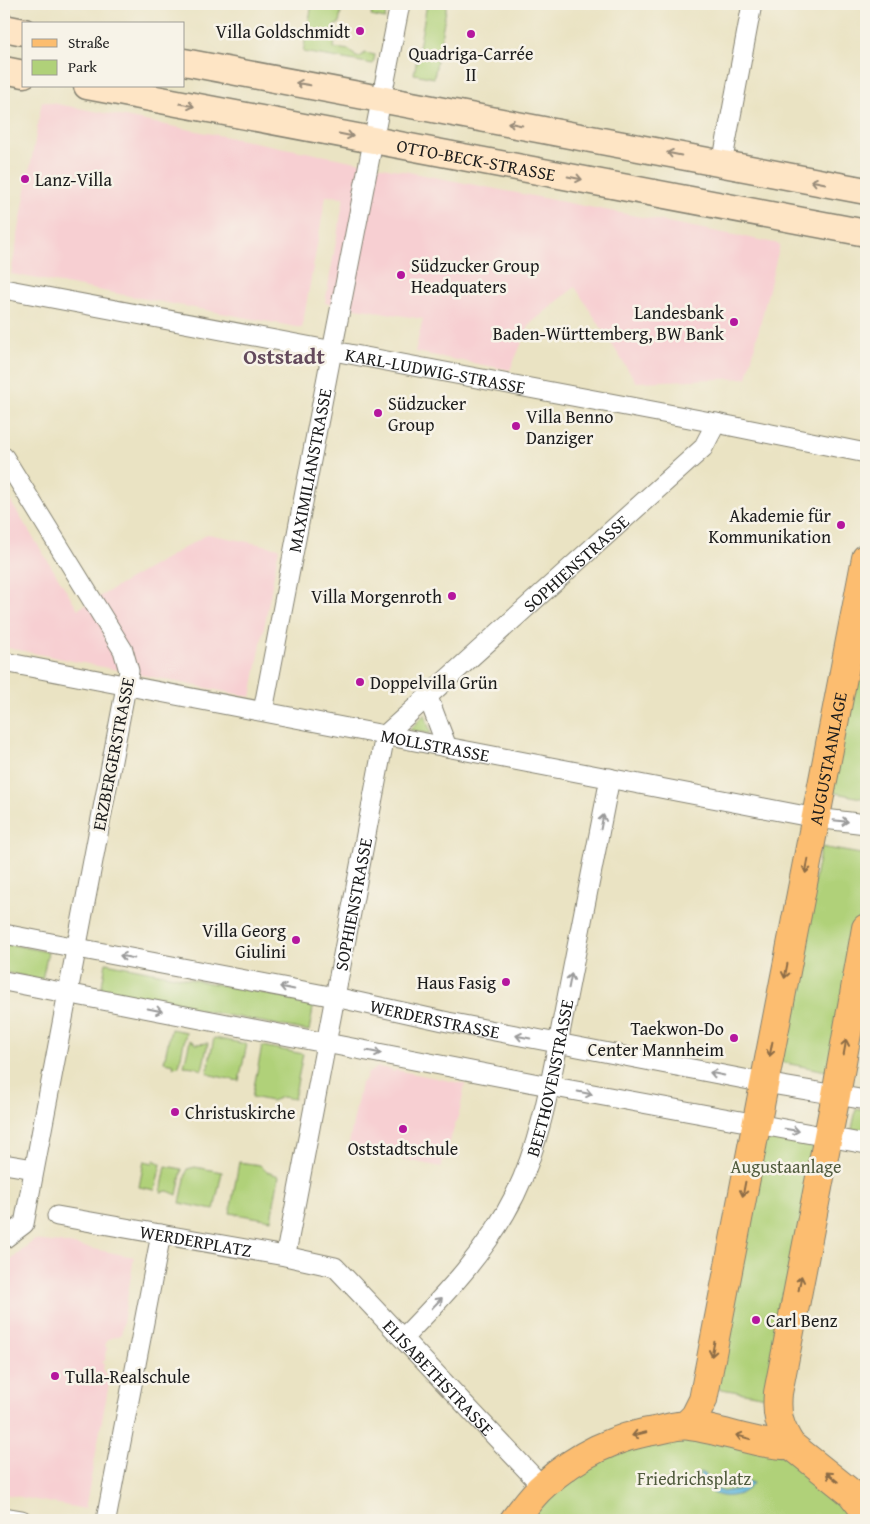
<svg xmlns="http://www.w3.org/2000/svg" width="870" height="1524" font-family="'Gentium Book Plus',serif">
<style>
.built{fill:#f7cfd2}
.green{fill:#b0d179;stroke:#66764a}
.water{fill:#61b9de;stroke:#3e6a7d}
.lines{fill:none;stroke-linecap:round;stroke-linejoin:round}
.street-casing{stroke:#838070;stroke-width:21}
.secondary-casing{stroke:#838070;stroke-width:29}
.primary-casing{stroke:#838070;stroke-width:30}
.street{stroke:#fff;stroke-width:19}
.secondary{stroke:#fee5c5;stroke-width:26}
.primary{stroke:#fcbd6f;stroke-width:28}
.oneway{stroke:#988b79}
.oneway2{stroke:#999}
.oneway3{stroke:#8c6c46}
.poi-dot{fill:#b5179e;stroke:#f7f3e8;stroke-width:2}
.labels{text-anchor:middle;dominant-baseline:central;stroke-width:5;stroke-linejoin:round;paint-order:stroke}
.poi-label{font-size:18px;fill:#1c1c1c;stroke:#f7f3e8;text-anchor:start}
.street-label{font-size:18px;fill:#1c1c1c;stroke:#f7f3e8}
.park-label{font-size:18px;fill:#505b3d;stroke:#f7f3e8}
.district-label{font-size:22px;font-weight:bold;fill:#634a5c;stroke:#f7f3e8}
</style>
<rect width="100%" height="100%" fill="#f7f3e8"/>
<filter id="ink" filterUnits="userSpaceOnUse"><feTurbulence type="fractalNoise" baseFrequency=".02" numOctaves="2"/><feDisplacementMap in="SourceGraphic" scale="10" xChannelSelector="R" yChannelSelector="G"/><feConvolveMatrix kernelMatrix="1 2 1 2 8 2 1 2 1" color-interpolation-filters="sRGB"/></filter>
<filter id="wash" filterUnits="userSpaceOnUse"><feTurbulence type="fractalNoise" baseFrequency=".0096" numOctaves="4" result="noise"/><feDisplacementMap in="SourceGraphic" scale="20" xChannelSelector="R" yChannelSelector="G"/><feGaussianBlur stdDeviation="1.12" result="paint"/><feColorMatrix in="noise" values="0 0 0 0 0 0 0 0 0 0 0 0 0 0 0 0 0 1.4 0 .05"/><feComposite in="paint" operator="in"/></filter>
<g filter="url(#wash)">
<rect width="100%" height="100%" fill="#eae3c3"/>
<g class="built">
<path d="M42,101L780,244L747,378L636,382L575,287L530,324L510,370L415,352L423,319L325,303L344,197L326,196L302,328L11,274Z"/>
<path d="M4,491L78,609L208,534L279,548L251,697L4,647Z"/>
<path d="M378,1067L391,1069L393,1072L396,1070L465,1084L460,1110L441,1167L348,1148L361,1083L366,1079L367,1074Z"/>
<path d="M34,1240L69,1244L134,1257L121,1335L108,1339L105,1346L108,1349L106,1350L105,1358L106,1360L102,1362L104,1364L103,1369L109,1384L85,1509L4,1494V1266Z"/>
</g>
<g class="green">
<path d="M312,4H387L385,19L371,16L372,12L366,6L359,9L342,6L339,24L335,25L334,31L336,34L334,48L350,50L356,57H360L365,53L375,55L373,64L303,52Z"/>
<path d="M427,4H447L434,78L414,74Z"/>
<path d="M866,608V799L831,792Z"/>
<path d="M425,714L431,734L410,730Z"/>
<path d="M821,847L866,855V886L831,1072L780,1062Z"/>
<path d="M4,943L48,952L42,980L4,972Z"/>
<path d="M106,963L314,1003L309,1031L101,991Z"/>
<path d="M171,1029L186,1032L179,1066L173,1067L174,1064L164,1062Z"/>
<path d="M214,1038L247,1044L239,1081L211,1075L207,1072Z"/>
<path d="M190,1040L196,1044L208,1043L202,1070L194,1067L184,1066Z"/>
<path d="M262,1046L303,1054L294,1099L282,1097L271,1101L252,1097Z"/>
<path d="M856,1109L866,1111V1137L851,1134Z"/>
<path d="M766,1134L817,1145L766,1397L716,1388Z"/>
<path d="M154,1160L161,1164L155,1190L139,1187L144,1161L153,1163Z"/>
<path d="M239,1162L260,1165L267,1172L279,1176L271,1220L230,1213Z"/>
<path d="M166,1166L182,1169L177,1195L168,1191L161,1192Z"/>
<path d="M195,1167L222,1172L214,1210L180,1203L187,1169Z"/>
<path d="M668,1437L747,1443L807,1466L863,1520H524L584,1466Z"/>
</g>
<path class="water" d="M700,1472L705,1474L710,1485L723,1492L740,1489L748,1482L753,1483C739,1504 702,1500 700,1472Z"/>
</g>
<g filter="url(#ink)">
<g class="lines">
<g class="street-casing">
<g id="street">
<path d="M722,164L752,4"/>
<path id="s1" d="M4,289L716,423L866,453"/>
<path d="M4,457L123,650L129,671L24,1224L4,1239"/>
<path id="s2" d="M4,662L816,818L866,824"/>
<path d="M428,697L447,747"/>
<path id="s3" d="M263,711L332,351L400,4"/>
<path id="s4" d="M4,934L335,997L448,1022L765,1083L866,1100"/>
<path d="M4,981L549,1086L866,1144"/>
<path d="M4,1164L34,1169"/>
<path id="s5" d="M57,1216L285,1256L335,1267L542,1486"/>
<path id="s6" d="M287,1248L385,735L703,448L716,423"/>
<path id="s7" d="M403,1338C445,1295 488,1250 515,1195C542,1140 552,1073 564,1013C579,935 595,856 610,778"/>
<path d="M4,1517L22,1520"/>
<path d="M106,1520L161,1234"/>
</g>
</g>
<g class="secondary-casing">
<g id="secondary">
<path d="M4,28L24,32"/>
<path d="M184,62L866,191"/>
<path d="M4,70L24,74"/>
<path id="s8" d="M87,86L866,233"/>
</g>
</g>
<g class="primary-casing">
<g id="primary">
<path d="M866,928L836,1095L778,1393C776,1415 779,1426 791,1445L851,1493L866,1512"/>
<path id="s9" d="M686,1425L695,1416L703,1400L866,558"/>
<path d="M514,1520C523,1509 532,1495 544,1485C576,1456 616,1436 659,1430C669,1428 680,1424 690,1426C723,1430 759,1446 791,1445"/>
</g>
</g>
<use href="#street" class="street"/>
<use href="#secondary" class="secondary"/>
<use href="#primary" class="primary"/>
</g>
<defs><path id="oneway-shaft" d="M-6 0H5M1.5-3L5.5 0L1.5 3" fill="none" stroke-width="1.6" stroke-linecap="round" stroke-linejoin="round" transform="scale(1.25)"/></defs>
<g class="oneway">
<use href="#oneway-shaft" transform="translate(303 84) rotate(-170)"/>
<use href="#oneway-shaft" transform="translate(187 105) rotate(11)"/>
<use href="#oneway-shaft" transform="translate(515 124) rotate(-169)"/>
<use href="#oneway-shaft" transform="translate(346 135) rotate(11)"/>
<use href="#oneway-shaft" transform="translate(674 154) rotate(-169)"/>
<use href="#oneway-shaft" transform="translate(575 178) rotate(11)"/>
<use href="#oneway-shaft" transform="translate(818 182) rotate(-169)"/>
</g>
<g class="oneway2">
<use href="#oneway-shaft" transform="translate(841 821) rotate(6)"/>
<use href="#oneway-shaft" transform="translate(602 822) rotate(-79)"/>
<use href="#oneway-shaft" transform="translate(127 957) rotate(-169)"/>
<use href="#oneway-shaft" transform="translate(570 981) rotate(-79)"/>
<use href="#oneway-shaft" transform="translate(287 988) rotate(-169)"/>
<use href="#oneway-shaft" transform="translate(155 1010) rotate(11)"/>
<use href="#oneway-shaft" transform="translate(523 1037) rotate(-169)"/>
<use href="#oneway-shaft" transform="translate(374 1052) rotate(11)"/>
<use href="#oneway-shaft" transform="translate(717 1074) rotate(-169)"/>
<use href="#oneway-shaft" transform="translate(585 1093) rotate(11)"/>
<use href="#oneway-shaft" transform="translate(792 1130) rotate(10)"/>
<use href="#oneway-shaft" transform="translate(437 1303) rotate(-46)"/>
</g>
<g class="oneway3">
<use href="#oneway-shaft" transform="translate(807 866) rotate(101)"/>
<use href="#oneway-shaft" transform="translate(786 971) rotate(101)"/>
<use href="#oneway-shaft" transform="translate(845 1047) rotate(-80)"/>
<use href="#oneway-shaft" transform="translate(771 1049) rotate(101)"/>
<use href="#oneway-shaft" transform="translate(744 1189) rotate(101)"/>
<use href="#oneway-shaft" transform="translate(800 1283) rotate(-79)"/>
<use href="#oneway-shaft" transform="translate(713 1349) rotate(101)"/>
<use href="#oneway-shaft" transform="translate(639 1434) rotate(166)"/>
<use href="#oneway-shaft" transform="translate(743 1437) rotate(-165)"/>
<use href="#oneway-shaft" transform="translate(832 1477) rotate(-140)"/>
</g>
</g>
<g class="poi-dot">
<circle cx="360" cy="31" r="5"/>
<circle cx="471" cy="34" r="5"/>
<circle cx="25" cy="179" r="5"/>
<circle cx="401" cy="275" r="5"/>
<circle cx="734" cy="322" r="5"/>
<circle cx="378" cy="413" r="5"/>
<circle cx="516" cy="426" r="5"/>
<circle cx="841" cy="525" r="5"/>
<circle cx="452" cy="596" r="5"/>
<circle cx="360" cy="682" r="5"/>
<circle cx="296" cy="940" r="5"/>
<circle cx="506" cy="982" r="5"/>
<circle cx="734" cy="1038" r="5"/>
<circle cx="175" cy="1112" r="5"/>
<circle cx="403" cy="1129" r="5"/>
<circle cx="756" cy="1320" r="5"/>
<circle cx="55" cy="1376" r="5"/>
</g>
<g class="labels">
<g class="poi-label">
<text x="350" y="31" text-anchor="end">Villa Goldschmidt</text>
<text x="471" y="53" text-anchor="middle">Quadriga-Carrée<tspan x="471" dy="21">II</tspan></text>
<text x="35" y="179">Lanz-Villa</text>
<text x="411" y="265">Südzucker Group<tspan x="411" dy="21">Headquaters</tspan></text>
<text x="724" y="312" text-anchor="end">Landesbank<tspan x="724" dy="21">Baden-Württemberg, BW Bank</tspan></text>
<text x="388" y="403">Südzucker<tspan x="388" dy="21">Group</tspan></text>
<text x="526" y="416">Villa Benno<tspan x="526" dy="21">Danziger</tspan></text>
<text x="831" y="515" text-anchor="end">Akademie für<tspan x="831" dy="21">Kommunikation</tspan></text>
<text x="442" y="596" text-anchor="end">Villa Morgenroth</text>
<text x="370" y="682">Doppelvilla Grün</text>
<text x="286" y="930" text-anchor="end">Villa Georg<tspan x="286" dy="21">Giulini</tspan></text>
<text x="496" y="982" text-anchor="end">Haus Fasig</text>
<text x="724" y="1028" text-anchor="end">Taekwon-Do<tspan x="724" dy="21">Center Mannheim</tspan></text>
<text x="185" y="1112">Christuskirche</text>
<text x="403" y="1148" text-anchor="middle">Oststadtschule</text>
<text x="766" y="1320">Carl Benz</text>
<text x="65" y="1376">Tulla-Realschule</text>
</g>
<g class="street-label">
<text stroke="none"><textPath href="#s8" startOffset="396">OTTO-BECK-STRASSE</textPath></text>
<text stroke="none"><textPath href="#s1" startOffset="439">KARL-LUDWIG-STRASSE</textPath></text>
<text stroke="none"><textPath href="#s3" startOffset="245">MAXIMILIANSTRASSE</textPath></text>
<text stroke="none"><textPath href="#s6" startOffset="779">SOPHIENSTRASSE</textPath></text>
<text stroke="none"><textPath href="#s2" startOffset="439">MOLLSTRASSE</textPath></text>
<text transform="translate(113 754) rotate(-79)">ERZBERGERSTRASSE</text>
<text stroke="none"><textPath href="#s9" startOffset="684">AUGUSTAANLAGE</textPath></text>
<text stroke="none"><textPath href="#s6" startOffset="350">SOPHIENSTRASSE</textPath></text>
<text stroke="none"><textPath href="#s4" startOffset="439">WERDERSTRASSE</textPath></text>
<text stroke="none"><textPath href="#s7" startOffset="305">BEETHOVENSTRASSE</textPath></text>
<text stroke="none"><textPath href="#s5" startOffset="141">WERDERPLATZ</textPath></text>
<text stroke="none"><textPath href="#s5" startOffset="434">ELISABETHSTRASSE</textPath></text>
</g>
<g class="park-label">
<text x="786" y="1166">Augustaanlage</text>
<text x="694" y="1478">Friedrichsplatz</text>
</g>
<g class="district-label">
<text x="284" y="356">Oststadt</text>
</g>
</g>
<rect width="870" height="1524" fill="none" stroke="#f7f3e8" stroke-width="20"/>
<rect x="22" y="22" width="162" height="65" fill="#f7f3e8" stroke="#9f9d96"/>
<rect x="32" y="39" width="25" height="8" fill="#fcbd6f" stroke="#9f9d96"/>
<text x="68" y="48" font-size="15" fill="#1c1c1c">Straße</text>
<rect x="32" y="60" width="25" height="15" fill="#b0d179" stroke="#9f9d96"/>
<text x="68" y="72" font-size="15" fill="#1c1c1c">Park</text>
</svg>
